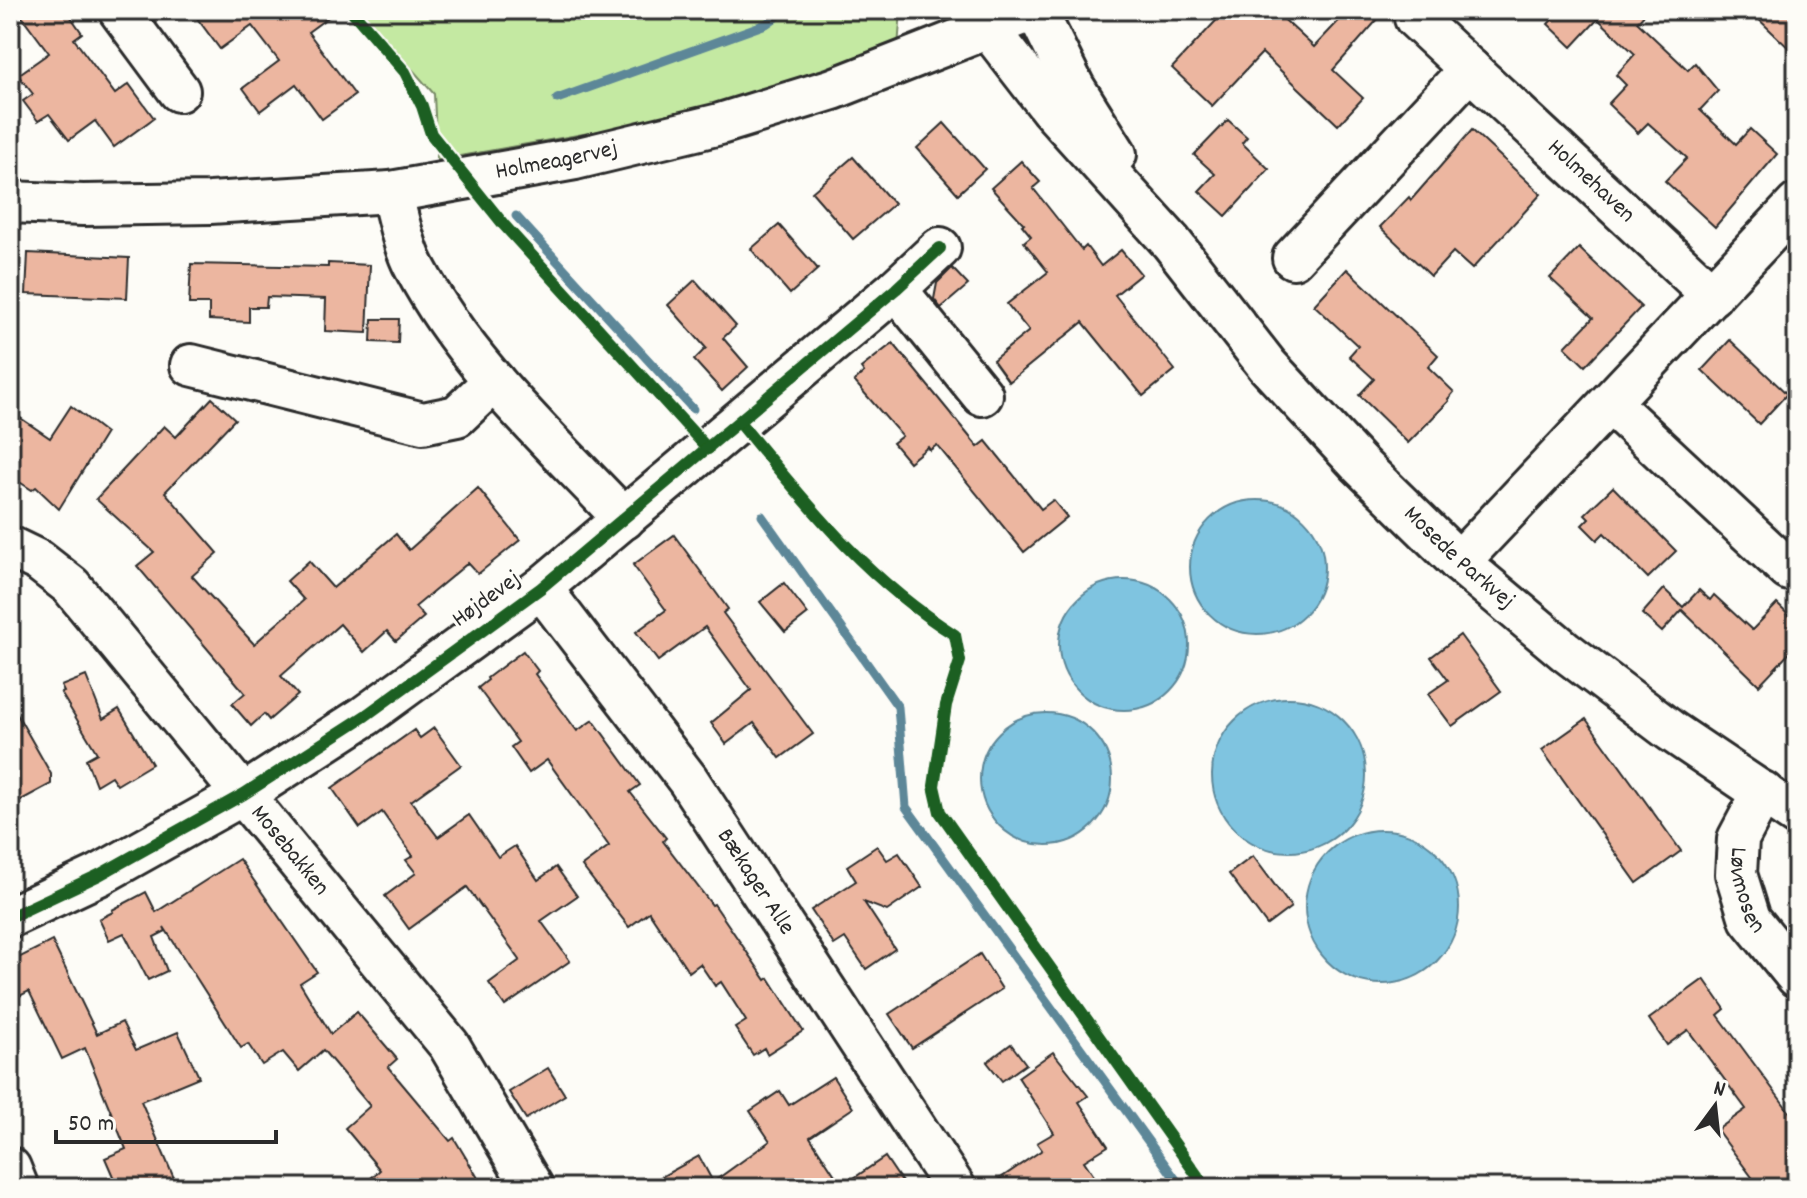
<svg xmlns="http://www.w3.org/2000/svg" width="1807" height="1198" font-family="Dekko,sans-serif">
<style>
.green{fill:#c4e9a2;stroke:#788a66;stroke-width:2}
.water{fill:#7fc4e0;stroke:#5d8798;stroke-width:2}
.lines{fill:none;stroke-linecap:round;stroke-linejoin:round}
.stream{stroke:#5d8798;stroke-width:9}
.building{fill:#ecb6a0;stroke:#2b2b2b;stroke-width:2}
.minor-casing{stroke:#2b2b2b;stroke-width:46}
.minor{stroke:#fdfcf7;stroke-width:40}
.cycleway-casing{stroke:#fdfcf7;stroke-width:17}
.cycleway{stroke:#1b5e20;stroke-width:12}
.labels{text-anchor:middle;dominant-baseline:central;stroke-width:6;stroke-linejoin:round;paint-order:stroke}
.street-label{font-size:24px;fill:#2b2b2b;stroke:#fdfcf7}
</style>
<rect width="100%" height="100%" fill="#fdfcf7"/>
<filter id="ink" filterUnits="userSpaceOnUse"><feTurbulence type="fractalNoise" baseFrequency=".0125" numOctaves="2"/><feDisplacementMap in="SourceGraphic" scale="16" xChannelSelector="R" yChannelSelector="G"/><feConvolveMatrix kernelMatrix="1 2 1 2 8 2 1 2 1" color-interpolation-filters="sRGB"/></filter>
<g filter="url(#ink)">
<path class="green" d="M360,10H901L898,47L718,110L437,160L434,94Z"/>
<g class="water">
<circle cx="1257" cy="567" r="67"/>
<circle cx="1124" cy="645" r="65"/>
<circle cx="1289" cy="775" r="77"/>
<circle cx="1046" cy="779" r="66"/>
<circle cx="1382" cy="907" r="77"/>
</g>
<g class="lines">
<g class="stream">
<path d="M557,99L766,24L786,10"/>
<path d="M516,216L693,409"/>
<path d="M762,516L898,707L906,807L1182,1188"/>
</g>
</g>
<g class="building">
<path d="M17,10H66L82,33L74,39L115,94L129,84L154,118L114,147L95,121L69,140L49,114L38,121L23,101L33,94L18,75L49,53Z"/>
<path d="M191,10H338L308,32L355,95L322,119L296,84L260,111L243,88L279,61L252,26L220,49Z"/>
<path d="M1226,10H1274L1314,47L1349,10H1386L1333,70L1363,98L1338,125L1262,53L1212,106L1172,68Z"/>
<path d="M1561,10H1648L1637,22L1688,70L1695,63L1718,91L1700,110L1736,144L1750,129L1777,154L1715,227L1665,181L1687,158L1648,123L1638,133L1608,104L1626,85L1616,75L1635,54L1598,19L1572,47L1548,24Z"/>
<path d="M1749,10H1797V56Z"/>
<path d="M1228,120L1247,137L1242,143L1269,169L1226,216L1199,191L1215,174L1194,155Z"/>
<path d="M944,123L985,169L958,194L917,148Z"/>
<path d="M1472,130L1541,194L1472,269L1453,252L1431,276L1380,227L1409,197L1411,200Z"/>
<path d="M853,157L894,204L853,239L812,192Z"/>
<path d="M1021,161L1040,182L1033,188L1082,250L1086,246L1101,266L1121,250L1141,274L1115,295L1175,370L1143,396L1083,322L1009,382L993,360L1029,331L1007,304L1048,272L1024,242L1031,236L1022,225L1024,224L991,188Z"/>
<path d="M779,225L818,269L790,294L751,249Z"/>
<path d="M1579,248L1641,307L1585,366L1565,347L1593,318L1550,278Z"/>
<path d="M28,253L129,258L127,298L26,294Z"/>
<path d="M328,263L370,265L367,333L325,331L326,299L267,297L266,307H249V322L209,320V304H189L191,264L328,267Z"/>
<path d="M952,268L968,285L941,308L934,299L937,283Z"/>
<path d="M1347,269L1438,355L1428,367L1454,392L1448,399L1449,401L1408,443L1359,395L1374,379L1349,356L1358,346L1314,305Z"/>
<path d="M695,280L736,326L723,338L748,367L722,391L694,360L706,348L668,305Z"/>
<path d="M372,319H399L398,343L371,342Z"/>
<path d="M1730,340L1787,394L1759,424L1702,370Z"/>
<path d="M893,343L978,447L986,441L1041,509L1053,500L1067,517L1024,552L937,445L930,450L928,447L909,462L893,443L902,436L854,381L864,372L861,368Z"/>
<path d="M212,398L235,419L165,492L218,553L192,576L254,644L304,600L287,581L309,561L333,588L396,534L409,550L478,488L520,540L478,574L468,563L415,607L424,617L396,641L387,631L364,652L340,624L281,676L298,695L269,720L264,714L251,726L232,704L245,693L137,566L154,552L96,499L164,426L176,437Z"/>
<path d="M71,406L106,433L59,509L36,487L32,490L21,483L10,485V411L50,438Z"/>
<path d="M1613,487L1676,551L1648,578L1604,533L1597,540L1582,525L1589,518L1585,514Z"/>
<path d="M674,535L728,609L723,613L813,734L780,758L754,723L726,744L711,723L751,690L705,627L658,661L636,632L666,610L633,565Z"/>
<path d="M784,583L808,614L785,632L760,602Z"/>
<path d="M1664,589L1683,607L1699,590L1710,600L1714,595L1752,630L1777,604L1797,623V645L1759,685L1682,610L1662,632L1642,614Z"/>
<path d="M1460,635L1501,691L1452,726L1428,694L1448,680L1431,657Z"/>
<path d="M523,651L538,671L535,674L577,731L593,720L640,785L630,792L666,838L663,841L712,905L714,904L766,980L769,978L803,1031L767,1054L764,1048L753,1055L735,1028L746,1021L721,982L715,986L700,964L689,972L649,912L629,927L582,866L609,846L547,760L529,773L511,747L518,742L478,688L488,680L487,678Z"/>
<path d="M86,676L103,719L119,709L152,764L117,785L111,776L96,785L86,759L97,753L61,693L64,692L61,686Z"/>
<path d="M10,702L51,774V784L10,806Z"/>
<path d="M1586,719L1681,851L1637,883L1542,750Z"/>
<path d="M434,728L461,765L411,801L438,837L469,815L498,857L515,846L538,880L556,867L577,896L541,921L570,961L505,1006L489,983L520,960L467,887L409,929L385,896L416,873L406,860L413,856L382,812L360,828L332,788L414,730L420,738Z"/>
<path d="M877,846L887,860L899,853L922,887L887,911L864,902L895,949L866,969L845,938L834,945L811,910L856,881L847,866Z"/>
<path d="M1253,856L1291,907L1267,925L1229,874Z"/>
<path d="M239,859L317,972L300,983L331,1034L357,1012L397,1059L388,1067L450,1141L454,1138L484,1188H360L380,1170L345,1128L370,1106L323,1050L299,1071L283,1052L262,1065L248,1044L241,1048L164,927L166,931L154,937L167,971L148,980L124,933L109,940L99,919L113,912L112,910L146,892L156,912Z"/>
<path d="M52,941L97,1034L122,1022L136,1050L178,1032L199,1077L141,1101L176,1183L164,1188H118L105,1158L126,1149L85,1048L62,1059L29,991L10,1001V962Z"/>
<path d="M980,954L1002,989L912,1048L889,1014Z"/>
<path d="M1704,979L1725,1009L1718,1015L1797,1122V1188H1760L1717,1130L1746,1109L1688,1030L1667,1045L1649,1019Z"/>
<path d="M1011,1044L1026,1064L1002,1081L987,1062Z"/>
<path d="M1053,1052L1088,1096L1079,1102L1108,1146L1084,1161L1102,1188H986L1042,1150L1037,1143L1054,1133L1018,1077Z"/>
<path d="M548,1068L565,1095L526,1119L509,1092Z"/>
<path d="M833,1077L853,1108L810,1137L842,1186L885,1157L906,1188H641L699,1156L713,1182L770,1141L750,1111L780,1091L789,1105Z"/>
</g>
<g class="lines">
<g class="minor-casing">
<g id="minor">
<path d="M119,10L179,91"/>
<path d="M1036,10L1074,87L1116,154"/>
<path id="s1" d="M1415,18L1712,295"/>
<path id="s2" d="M988,28L1050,108L1171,242L1267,365L1359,464L1459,562L1565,651L1671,731L1797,816"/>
<path d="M391,192C398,216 403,246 415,268C466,365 550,440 624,519"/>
<path id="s3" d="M10,202L83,205L210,203L391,192L575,159L720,124L833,89L1034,10"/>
<path d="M1293,258L1470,69"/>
<path d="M896,289L982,395"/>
<path d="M191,365L423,423L457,416L494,381"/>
<path d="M1610,403L1789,570"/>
<path id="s4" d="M10,547L39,561L71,586L449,1045L533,1188"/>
<path d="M1459,562L1797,204"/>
<path id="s5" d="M541,588L688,780L955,1188"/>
<path id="s6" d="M1763,792L1738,839L1736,874L1750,919L1797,977"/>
<path d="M10,917L99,875L244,794L365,716L541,588L896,289L940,248"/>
<path d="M10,1168L18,1188"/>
</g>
</g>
<use href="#minor" class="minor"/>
<g class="cycleway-casing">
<g id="cycleway">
<path d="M351,10L405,72L422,106L431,134L504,225L708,449"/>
<path d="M740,423C806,503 865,579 955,635L960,661L946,705L934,786L940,812L1206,1188"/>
<path d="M10,917L99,875L244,794L365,716L541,588L896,289L940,248"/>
</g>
</g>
<use href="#cycleway" class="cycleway"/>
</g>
</g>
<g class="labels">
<g class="street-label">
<text stroke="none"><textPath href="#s3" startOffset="550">Holmeagervej</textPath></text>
<text stroke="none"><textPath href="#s1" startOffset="240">Holmehaven</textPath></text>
<text stroke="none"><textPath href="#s2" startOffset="710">Mosede Parkvej</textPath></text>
<text transform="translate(487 600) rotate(-36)">Højdevej</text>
<text stroke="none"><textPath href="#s4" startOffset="416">Mosebakken</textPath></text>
<text stroke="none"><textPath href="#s5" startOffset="364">Bækager Alle</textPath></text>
<text stroke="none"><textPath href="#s6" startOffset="106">Løvmosen</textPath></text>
</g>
</g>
<rect width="1807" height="1198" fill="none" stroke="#fdfcf7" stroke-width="40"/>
<rect x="20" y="20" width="1767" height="1158" fill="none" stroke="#2b2b2b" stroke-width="3" filter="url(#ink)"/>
<g transform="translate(1715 1106) rotate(15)" stroke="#fdfcf7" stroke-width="6" paint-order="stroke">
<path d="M0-6L14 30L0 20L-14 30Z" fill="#2b2b2b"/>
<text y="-12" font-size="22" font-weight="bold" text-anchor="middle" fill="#2b2b2b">N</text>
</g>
<path d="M56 1130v12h220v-12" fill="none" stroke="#2b2b2b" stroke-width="4"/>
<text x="68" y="1130" font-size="24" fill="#2b2b2b" stroke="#fdfcf7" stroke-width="6" paint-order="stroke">50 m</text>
</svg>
